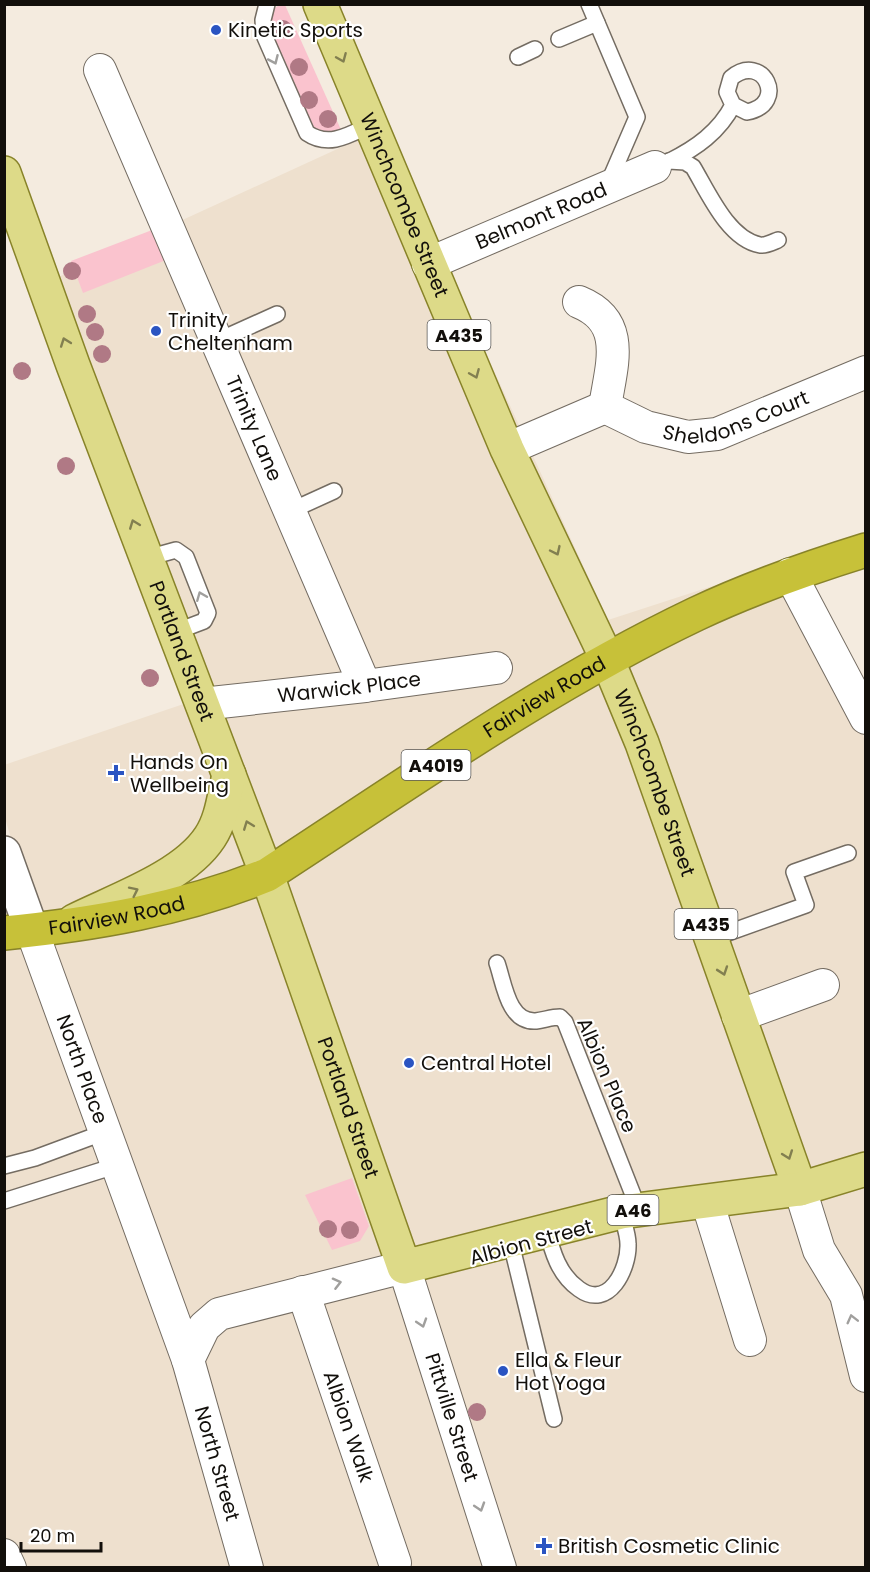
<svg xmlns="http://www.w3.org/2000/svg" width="870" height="1572" font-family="Poppins,sans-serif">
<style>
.built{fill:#eee0ce}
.green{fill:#fac3ce}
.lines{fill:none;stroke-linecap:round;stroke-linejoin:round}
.lane-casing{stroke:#746c62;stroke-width:18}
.street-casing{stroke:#746c62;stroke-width:34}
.secondary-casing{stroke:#746c62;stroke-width:36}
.primary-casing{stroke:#888329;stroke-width:36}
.highway-casing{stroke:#888329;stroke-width:36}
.lane{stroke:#fff;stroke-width:15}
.street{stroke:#fff;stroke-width:32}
.secondary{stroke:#fff;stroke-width:33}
.primary{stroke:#ddda88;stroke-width:33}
.highway{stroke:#c7c139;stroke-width:33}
.tree{fill:#b07985}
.oneway{stroke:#827f50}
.oneway2{stroke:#a09f9d}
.poi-dot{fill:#2a54c2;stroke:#fff;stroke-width:2}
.labels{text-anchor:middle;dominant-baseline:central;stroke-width:4.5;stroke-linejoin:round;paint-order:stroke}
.shield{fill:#fff;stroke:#595754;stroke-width:1.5}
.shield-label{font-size:18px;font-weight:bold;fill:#120f0b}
.poi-label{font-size:20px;fill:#120f0b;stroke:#fff;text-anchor:start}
.street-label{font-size:20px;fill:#120f0b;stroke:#fff}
</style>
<rect width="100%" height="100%" fill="#f4ebdf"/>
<path class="built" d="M383,128L608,620L799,558L865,741V1567H5L4,885L23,879L5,818L4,765L210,695L56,278Z"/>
<g class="green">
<path d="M279,5H285L342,132L337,135L316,132L312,126L268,30L270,12Z"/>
<path d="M160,227L171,258L83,293L71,261Z"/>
<path d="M352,1178L369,1226L360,1241L332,1250L305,1195Z"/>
</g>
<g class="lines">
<g class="lane-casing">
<g id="lane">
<path d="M267,4L263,20L264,35L307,133C329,148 349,135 370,125"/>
<path d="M589,4L637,117L608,184"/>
<path d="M559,39L597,23"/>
<path d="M518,57L535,49"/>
<path d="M669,161L685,162L693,167C708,192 728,239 760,245C765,246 773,242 778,240"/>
<path d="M670,161C696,148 719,132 733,105L727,92L731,78C763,51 789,104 747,112L733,105"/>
<path d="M217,341L277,314"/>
<path d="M290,511L334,491"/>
<path d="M147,558L176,550L186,557L208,613L204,621L175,632"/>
<path d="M711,939L806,905L794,872L848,853"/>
<path d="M497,963C504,983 508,1023 536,1021C544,1020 552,1017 560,1017L565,1022L639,1210"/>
<path d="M4,1166L35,1158L105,1132"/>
<path d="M4,1201L118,1165"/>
<path d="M547,1229C552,1252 559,1275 579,1289C609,1311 629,1268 628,1244C628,1233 623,1222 621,1212"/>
<path d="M510,1239L554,1419"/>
</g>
</g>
<g class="street-casing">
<g id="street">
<path id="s1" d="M100,70L365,686"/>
<path id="s2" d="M428,264L655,167"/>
<path id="s3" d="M579,302C628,322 611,366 605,407L646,427L688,437L717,434L866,372"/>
<path d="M507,449L605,407"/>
<path d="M790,574L866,718"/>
<path id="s4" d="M202,704L365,686L496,668"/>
<path id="s5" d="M32,931L188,1360L247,1568"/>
<path d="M738,1016L823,985"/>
<path d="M800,1189L819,1250L846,1295L866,1376"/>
<path d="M707,1201L750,1340"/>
<path id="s6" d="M303,1292L395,1563"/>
<path id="s7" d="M188,1360L204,1327L219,1314L404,1267L500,1568"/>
<path d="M4,1555L10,1568"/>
</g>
</g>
<g class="secondary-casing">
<path id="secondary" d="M4,853L32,931"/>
</g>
<g class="primary-casing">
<g id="primary">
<path id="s8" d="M320,4L507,449L608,661L642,743L800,1189"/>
<path id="s9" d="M4,173L73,365L267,875L404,1267L621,1212L800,1189L866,1169"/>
<path d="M74,921C116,900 184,877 210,837C222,819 224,796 229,775"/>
</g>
</g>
<g class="highway-casing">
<g id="highway">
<path id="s10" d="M4,933C95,924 182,909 267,875C407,784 545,686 696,614C751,588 808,568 866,550"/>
</g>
</g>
<use href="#lane" class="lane"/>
<use href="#street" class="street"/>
<use href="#secondary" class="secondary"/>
<use href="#primary" class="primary"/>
<use href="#highway" class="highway"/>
</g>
<g class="tree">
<circle cx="283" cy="29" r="9"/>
<circle cx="299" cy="67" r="9"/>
<circle cx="309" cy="100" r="9"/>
<circle cx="328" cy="119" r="9"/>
<circle cx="72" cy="271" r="9"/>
<circle cx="87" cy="314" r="9"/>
<circle cx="95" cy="332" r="9"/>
<circle cx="102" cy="354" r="9"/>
<circle cx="22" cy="371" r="9"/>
<circle cx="66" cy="466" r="9"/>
<circle cx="150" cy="678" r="9"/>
<circle cx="328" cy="1229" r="9"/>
<circle cx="350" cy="1230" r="9"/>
<circle cx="477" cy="1412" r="9"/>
</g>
<defs><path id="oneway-chevron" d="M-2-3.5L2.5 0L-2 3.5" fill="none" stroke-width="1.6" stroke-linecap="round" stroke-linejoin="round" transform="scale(1.5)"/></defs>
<g class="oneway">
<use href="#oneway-chevron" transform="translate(342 58) rotate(67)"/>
<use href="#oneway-chevron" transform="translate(65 342) rotate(-110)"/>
<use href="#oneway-chevron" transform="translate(475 374) rotate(67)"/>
<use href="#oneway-chevron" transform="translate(134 524) rotate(-111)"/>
<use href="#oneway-chevron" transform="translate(556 551) rotate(65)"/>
<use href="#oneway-chevron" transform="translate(248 825) rotate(-111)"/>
<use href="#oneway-chevron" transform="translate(134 891) rotate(-26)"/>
<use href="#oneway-chevron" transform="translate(723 971) rotate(71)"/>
<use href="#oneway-chevron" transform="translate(788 1155) rotate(70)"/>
</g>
<g class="oneway2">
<use href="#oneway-chevron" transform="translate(274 60) rotate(66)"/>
<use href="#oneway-chevron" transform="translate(201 596) rotate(-112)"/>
<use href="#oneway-chevron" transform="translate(337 1283) rotate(-14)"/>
<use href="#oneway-chevron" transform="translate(852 1319) rotate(-104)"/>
<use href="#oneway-chevron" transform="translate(422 1323) rotate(72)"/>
<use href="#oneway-chevron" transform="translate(480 1507) rotate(72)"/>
</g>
<g class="poi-dot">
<circle cx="216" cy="30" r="6"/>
<circle cx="156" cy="331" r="6"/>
<path d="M113 764h6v6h6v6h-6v6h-6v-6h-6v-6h6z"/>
<circle cx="409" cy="1063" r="6"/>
<circle cx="503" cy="1371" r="6"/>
<path d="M541 1537h6v6h6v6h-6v6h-6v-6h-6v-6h6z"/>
</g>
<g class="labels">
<g class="shield">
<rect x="427.5" y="320" width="63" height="30" rx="4.5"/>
<rect x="401.5" y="750" width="69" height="30" rx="4.5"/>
<rect x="674.5" y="909" width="63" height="30" rx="4.5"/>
<rect x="607.5" y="1195" width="51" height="30" rx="4.5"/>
</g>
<g class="shield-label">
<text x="459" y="335">A435</text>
<text x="436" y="765">A4019</text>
<text x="706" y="924">A435</text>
<text x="633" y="1210">A46</text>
</g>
<g class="poi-label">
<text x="228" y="30">Kinetic Sports</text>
<text x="168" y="320">Trinity<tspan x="168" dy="23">Cheltenham</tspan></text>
<text x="130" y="762">Hands On<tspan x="130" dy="23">Wellbeing</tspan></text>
<text x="421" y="1063">Central Hotel</text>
<text x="515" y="1360">Ella &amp; Fleur<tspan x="515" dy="23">Hot Yoga</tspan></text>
<text x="558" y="1546">British Cosmetic Clinic</text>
</g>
<g class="street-label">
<text stroke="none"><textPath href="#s8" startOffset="218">Winchcombe Street</textPath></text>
<text stroke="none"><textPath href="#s2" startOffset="123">Belmont Road</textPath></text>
<text stroke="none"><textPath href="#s3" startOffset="260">Sheldons Court</textPath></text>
<text stroke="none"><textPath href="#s1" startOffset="390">Trinity Lane</textPath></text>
<text stroke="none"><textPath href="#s9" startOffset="510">Portland Street</textPath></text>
<text stroke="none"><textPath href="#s4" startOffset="148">Warwick Place</textPath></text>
<text stroke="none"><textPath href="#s10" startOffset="600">Fairview Road</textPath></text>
<text stroke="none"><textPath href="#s8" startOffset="848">Winchcombe Street</textPath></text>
<text stroke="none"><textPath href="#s10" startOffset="114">Fairview Road</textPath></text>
<text stroke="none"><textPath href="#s5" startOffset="147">North Place</textPath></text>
<text transform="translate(607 1075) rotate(67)">Albion Place</text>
<text stroke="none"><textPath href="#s9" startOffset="996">Portland Street</textPath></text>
<text transform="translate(531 1242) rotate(-15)">Albion Street</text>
<text stroke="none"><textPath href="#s7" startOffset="405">Pittville Street</textPath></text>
<text stroke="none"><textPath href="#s6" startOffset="142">Albion Walk</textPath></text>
<text stroke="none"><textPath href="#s5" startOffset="564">North Street</textPath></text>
</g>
</g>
<rect width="870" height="1572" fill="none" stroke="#120f0b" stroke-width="12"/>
<path d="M21 1542v9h80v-9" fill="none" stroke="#120f0b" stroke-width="3"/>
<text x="30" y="1542" font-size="18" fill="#120f0b" stroke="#ffffff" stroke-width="4.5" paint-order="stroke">20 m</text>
</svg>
